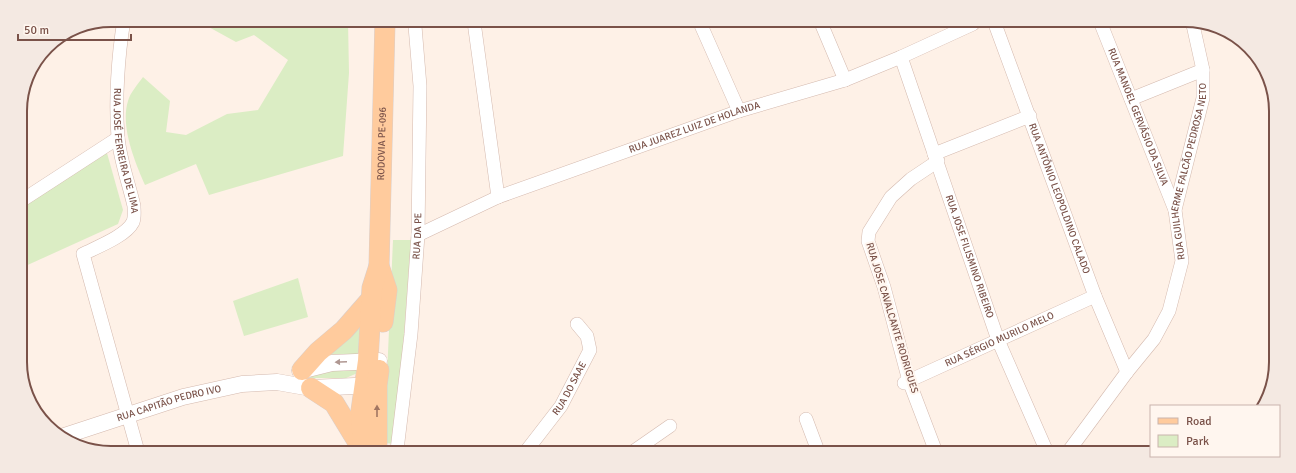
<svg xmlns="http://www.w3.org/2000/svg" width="1296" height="473" font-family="Signika,sans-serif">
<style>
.green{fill:#dbedc4}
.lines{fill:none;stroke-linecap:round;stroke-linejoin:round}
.minor-casing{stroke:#d4b9ae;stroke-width:14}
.tertiary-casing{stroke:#d4b9ae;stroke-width:17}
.primary-casing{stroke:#dacfcc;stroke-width:21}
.minor{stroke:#fff;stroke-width:13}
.tertiary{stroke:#fff;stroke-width:16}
.primary{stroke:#ffcb9d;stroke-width:20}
.oneway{fill:#af9792}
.oneway2{fill:#a27662}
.labels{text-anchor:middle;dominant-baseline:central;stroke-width:4;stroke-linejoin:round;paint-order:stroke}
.street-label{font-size:10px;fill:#7a5249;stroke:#fff6ef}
.rim{fill:none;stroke:#7a5249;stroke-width:2}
</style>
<rect width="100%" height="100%" fill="#fef1e7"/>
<g class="green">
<path d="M196,20L348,21L349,73L343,156L209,195L196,164L145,185C135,162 120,126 128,101C130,93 138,84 143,77L170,101L166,132L186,135L227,114L258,110L288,60L254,35L236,42Z"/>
<path d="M107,153L123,210L118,224L21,268V196L45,178Z"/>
<path d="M393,240H411L396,444L384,443Z"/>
<path d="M298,278L308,317L244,336L233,301Z"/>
<path d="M368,309L366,364L347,354L321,355Z"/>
<path d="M310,366L354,367L360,372L346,378H310Z"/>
</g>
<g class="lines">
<g class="minor-casing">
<g id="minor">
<path id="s1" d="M124,20C118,55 115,102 118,137C120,160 129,184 134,206C134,211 135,217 133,222C126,236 97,247 83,254L137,448"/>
<path d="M474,22L498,197"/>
<path d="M700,23L739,111"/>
<path d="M821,23L845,80"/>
<path id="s2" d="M995,24L1095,296L1127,372"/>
<path id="s3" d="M1101,24L1175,210"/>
<path id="s4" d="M901,57L998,340L1047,452"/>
<path d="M1131,99L1203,70"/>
<path d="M934,154L1030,116"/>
<path d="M21,201L118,138"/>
<path id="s5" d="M418,235L498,197L739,111L845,80L901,57L973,24"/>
<path id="s6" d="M904,383L1095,296"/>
<path d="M806,419L818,451"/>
<path id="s7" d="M397,450L411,334L418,235L420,86L415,26L413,21"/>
<path id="s8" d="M527,450L561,406L590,350L587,336L577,324"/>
<path d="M634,451L670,426"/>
<path d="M936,452L909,381L884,287L868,241L869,232L891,197L911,179L938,161"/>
<path id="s9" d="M1068,452L1127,372L1154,339L1169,311L1182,261L1175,210L1203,98V70L1193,25"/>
</g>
</g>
<g class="tertiary-casing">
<g id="tertiary">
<path d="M300,371L332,363L379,361"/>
<path id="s10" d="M64,436L183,397L242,384L277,382L311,388L376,385"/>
</g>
</g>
<g class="primary-casing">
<g id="primary">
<path d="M379,266L387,290L383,322"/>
<path d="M302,370L318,352L344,330L372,298"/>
<path d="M311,388L334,403L362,449"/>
<path id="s11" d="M363,449L361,411L368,361L372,288L379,266L385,21"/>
<path d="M375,449L377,443V385L379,370"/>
</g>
</g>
<use href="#minor" class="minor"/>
<use href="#tertiary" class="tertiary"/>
<use href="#primary" class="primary"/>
</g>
<defs><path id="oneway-solid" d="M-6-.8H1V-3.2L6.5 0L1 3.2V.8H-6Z"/></defs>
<use class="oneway" href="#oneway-solid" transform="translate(341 362) rotate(178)"/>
<use class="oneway2" href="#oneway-solid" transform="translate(377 411) rotate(-90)"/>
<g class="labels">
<g class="street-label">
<text stroke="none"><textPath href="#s3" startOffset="100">RUA MANOEL GERVÁSIO DA SILVA</textPath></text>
<text stroke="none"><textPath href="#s5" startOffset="297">RUA JUAREZ LUIZ DE HOLANDA</textPath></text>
<text stroke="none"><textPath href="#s11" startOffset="307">RODOVIA PE-096</textPath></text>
<text stroke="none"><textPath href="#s1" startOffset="132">RUA JOSÉ FERREIRA DE LIMA</textPath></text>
<text stroke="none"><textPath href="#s9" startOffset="317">RUA GUILHERME FALCÃO PEDROSA NETO</textPath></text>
<text stroke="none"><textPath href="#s2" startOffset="186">RUA ANTÔNIO LEOPOLDINO CALADO</textPath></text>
<text stroke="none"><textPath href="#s7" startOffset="215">RUA DA PE</textPath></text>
<text stroke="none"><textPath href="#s4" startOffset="211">RUA JOSE FILISMINO RIBEIRO</textPath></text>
<text transform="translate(892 318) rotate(73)">RUA JOSE CAVALCANTE RODRIGUES</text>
<text stroke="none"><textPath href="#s6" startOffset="105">RUA SÉRGIO MURILO MELO</textPath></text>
<text stroke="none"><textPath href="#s8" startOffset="75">RUA DO SAAE</textPath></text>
<text stroke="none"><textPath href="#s10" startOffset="110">RUA CAPITÃO PEDRO IVO</textPath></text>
</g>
</g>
<path d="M0 0H1296V473H0ZM111 27H1185A84 84 0 0 1 1269 111V362A84 84 0 0 1 1185 446H111A84 84 0 0 1 27 362V111A84 84 0 0 1 111 27Z" fill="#f4e9e2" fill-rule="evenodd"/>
<path class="rim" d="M111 27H1185A84 84 0 0 1 1269 111V362A84 84 0 0 1 1185 446H111A84 84 0 0 1 27 362V111A84 84 0 0 1 111 27Z"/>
<rect x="1150" y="405" width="130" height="52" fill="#fff6ef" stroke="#cab4ad"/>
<rect x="1158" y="418" width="20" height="6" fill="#ffcb9d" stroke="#cab4ad"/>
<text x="1186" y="425" font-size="12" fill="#7a5249">Road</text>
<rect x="1158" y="435" width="20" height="12" fill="#dbedc4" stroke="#cab4ad"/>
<text x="1186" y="445" font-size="12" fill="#7a5249">Park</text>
<path d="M18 34v6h113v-6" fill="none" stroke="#7a5249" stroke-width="2"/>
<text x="24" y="34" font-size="12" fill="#7a5249" stroke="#fff6ef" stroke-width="3" paint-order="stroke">50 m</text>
</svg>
